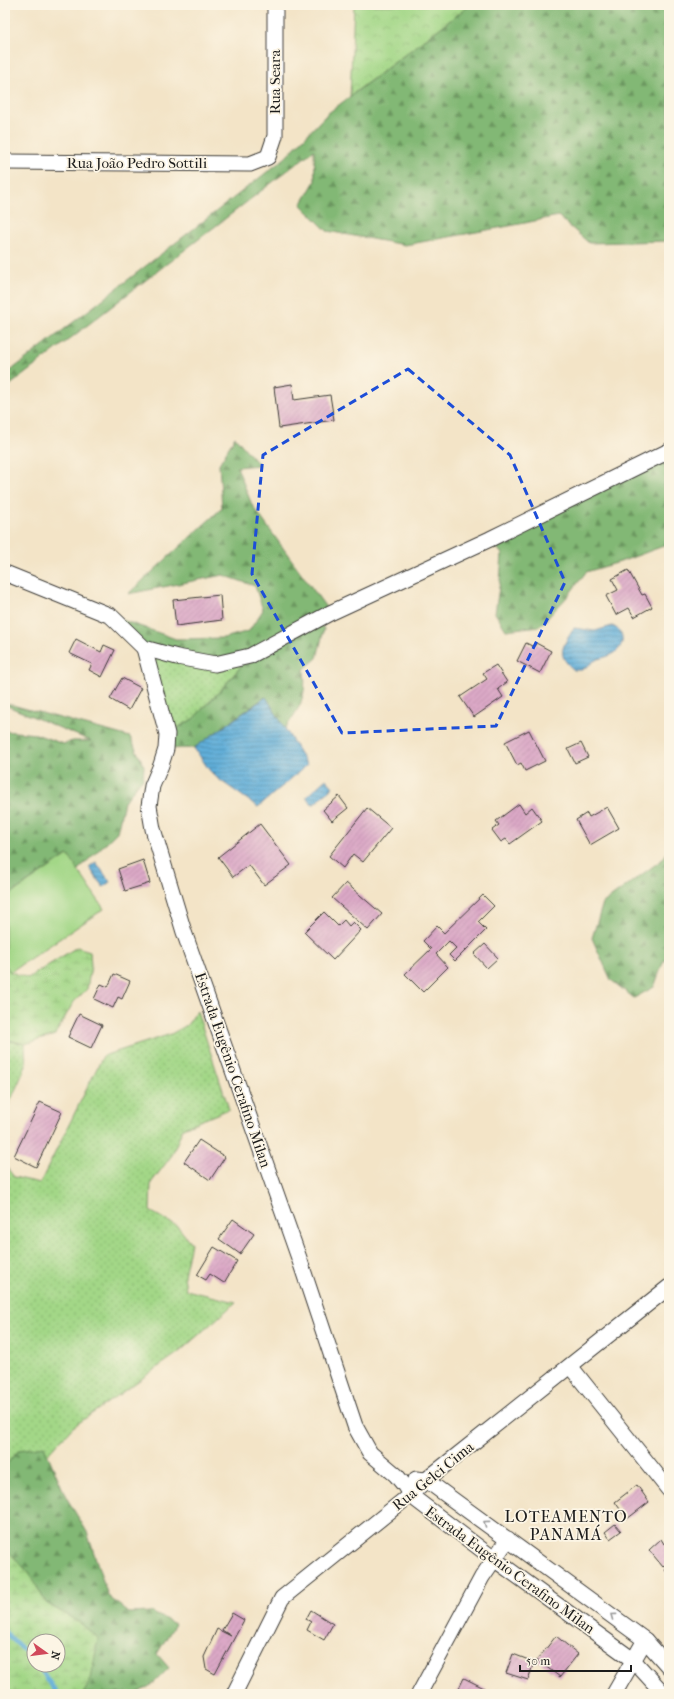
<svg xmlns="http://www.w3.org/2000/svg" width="674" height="1699" font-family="'IM FELL French Canon',serif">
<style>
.grass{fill:url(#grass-dots);stroke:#607a52}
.forest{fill:url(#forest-firs);stroke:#4f6a48}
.wetland{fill:url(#wetland-marsh);stroke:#607a52;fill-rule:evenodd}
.park{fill:url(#park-crowns);stroke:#607a52}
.pitch{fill:#a3d787;stroke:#607a52}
.water{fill:url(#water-rules);stroke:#3e657a}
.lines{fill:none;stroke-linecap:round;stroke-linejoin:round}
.stream{stroke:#60aed9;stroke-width:4.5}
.building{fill:url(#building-hatch)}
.minor-casing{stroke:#3c3a36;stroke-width:17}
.minor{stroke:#fff;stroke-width:15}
.oneway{stroke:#999}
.marked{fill:none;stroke:#1d4ed8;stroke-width:3;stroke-dasharray:8 5;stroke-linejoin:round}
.labels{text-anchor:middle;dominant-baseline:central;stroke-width:3.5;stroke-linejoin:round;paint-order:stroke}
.street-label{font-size:15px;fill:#1c1c1c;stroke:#fcf5e5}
.neighbourhood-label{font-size:16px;letter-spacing:1px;fill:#1c1c1c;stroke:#fcf5e5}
</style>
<defs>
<pattern id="grass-dots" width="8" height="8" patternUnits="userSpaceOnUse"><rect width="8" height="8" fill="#a3d787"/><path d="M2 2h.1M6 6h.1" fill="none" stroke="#8cb874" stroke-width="1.8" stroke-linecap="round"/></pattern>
<pattern id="forest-firs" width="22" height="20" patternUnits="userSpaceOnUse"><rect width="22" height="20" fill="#82b874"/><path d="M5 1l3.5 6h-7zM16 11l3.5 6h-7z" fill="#6a955e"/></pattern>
<pattern id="wetland-marsh" width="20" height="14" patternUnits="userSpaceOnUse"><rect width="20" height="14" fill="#a3d787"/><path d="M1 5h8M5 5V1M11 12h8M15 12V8" fill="none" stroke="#8cb874"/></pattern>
<pattern id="park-crowns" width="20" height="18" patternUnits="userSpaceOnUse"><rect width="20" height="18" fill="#a3d787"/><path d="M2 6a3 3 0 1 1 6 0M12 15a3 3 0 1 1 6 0" fill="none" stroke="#8cb874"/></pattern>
<pattern id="water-rules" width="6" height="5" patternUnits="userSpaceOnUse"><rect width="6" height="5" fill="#60aed9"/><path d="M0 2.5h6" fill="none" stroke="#4e8daf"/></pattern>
<pattern id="building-hatch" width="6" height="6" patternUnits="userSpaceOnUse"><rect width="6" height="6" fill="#dba8c6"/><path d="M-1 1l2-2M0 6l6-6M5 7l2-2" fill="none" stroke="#bb90aa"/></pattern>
</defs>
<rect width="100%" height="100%" fill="#fcf5e5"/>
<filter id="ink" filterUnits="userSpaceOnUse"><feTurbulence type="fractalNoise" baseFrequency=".025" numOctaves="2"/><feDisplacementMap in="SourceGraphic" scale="8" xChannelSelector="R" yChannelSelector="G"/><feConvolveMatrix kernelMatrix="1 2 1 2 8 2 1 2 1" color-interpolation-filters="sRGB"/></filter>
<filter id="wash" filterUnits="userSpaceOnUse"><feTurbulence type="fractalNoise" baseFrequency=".012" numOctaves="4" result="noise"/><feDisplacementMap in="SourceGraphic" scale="16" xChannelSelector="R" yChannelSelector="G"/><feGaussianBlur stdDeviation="0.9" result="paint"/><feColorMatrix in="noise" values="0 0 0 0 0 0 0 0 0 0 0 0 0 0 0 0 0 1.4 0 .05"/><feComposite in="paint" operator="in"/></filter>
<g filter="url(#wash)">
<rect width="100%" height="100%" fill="#f3e4c7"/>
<g class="grass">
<path d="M144,648L250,656L221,690L193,719L167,734Z"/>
<path d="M197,1011L229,1109L183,1128L172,1155L151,1183L150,1211L178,1227L191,1243L184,1275L186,1290L236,1302L178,1353L73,1427L47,1455L44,1447L19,1450L5,1466V1165L14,1177L40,1183L103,1056L171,1034L187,1025Z"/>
<path d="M5,1040L25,1044L26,1066L5,1113Z"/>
</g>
<g class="forest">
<path d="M470,5H669V241L589,243L558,216L520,224L405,245L327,231L301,205L315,181L314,150L5,389V375L285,158L327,114Z"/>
<path d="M235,437L259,465L237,467L252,505L330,613L317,620L324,629L317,658L304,669C307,698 300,707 284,730L265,697L194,748L166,749L167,734L193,719L221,690L250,656L215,664L144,648L111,616L176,639L224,638L249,631L263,610L255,586L223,575L128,594L222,508L219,464Z"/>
<path d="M669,451V544L620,562L586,572L568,596L540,626L506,630L495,613L500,581L502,554L490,539Z"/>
<path d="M5,703L130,737L144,766L143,778L124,802L117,832L78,870L67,855L5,898V731L36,734L63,744L73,741H91L5,705Z"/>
<path d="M669,849V962L664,960L654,987L634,998L611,980L592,938L603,903L663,859Z"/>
<path d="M44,1446L66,1497L87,1532L108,1596L129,1613L151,1612L175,1624L157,1654L169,1668L153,1684L136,1694H83L80,1623L46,1603L29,1573L5,1548V1466L19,1450Z"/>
</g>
<g class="wetland">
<path d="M77,947L90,951L91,966L87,989L73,1003L55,1035L25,1044L5,1039V964L11,972L28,978Z"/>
<path d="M5,1548L29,1573L46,1603L80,1623L98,1638L91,1679L83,1694H5ZM34,1641H58V1665H34Z"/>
</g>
<path class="park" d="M354,5H470L350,96Z"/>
<path class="pitch" d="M68,855L104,909L10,972L5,964V898Z"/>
<g class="water">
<path d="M612,626C623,630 626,642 617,651C611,657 601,657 594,661C590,664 585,669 581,670C579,670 576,670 574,670C555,654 563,646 574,628L595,631Z"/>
<path d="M266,697L307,765L258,807L217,778L210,771L194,748Z"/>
<path d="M326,779L333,787L313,805L306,797Z"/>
<path d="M96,862L110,882L103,887L89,867Z"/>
</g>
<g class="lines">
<g class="stream">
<path d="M5,1632L34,1660"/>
<path d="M38,1665L57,1694"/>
</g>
</g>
<g id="blocks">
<g class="building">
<path d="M292,384L294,400L330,395L334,420L279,428L274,387Z"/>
<path d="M628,570L642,595L645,594L652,607L634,617L629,608L616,615L606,596L618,590L612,579Z"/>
<path d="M220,595L222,620L176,626L173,600Z"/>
<path d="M76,639L101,652L104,645L115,650L102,677L89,670L92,664L69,653Z"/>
<path d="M526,643L534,647L536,643L551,651L540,673L517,661Z"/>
<path d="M496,665L507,682L498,689L503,697L474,717L460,697L487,679L483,673Z"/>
<path d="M122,678L141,688L129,710L110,699Z"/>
<path d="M529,730L545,761L525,771L521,763L517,765L505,742Z"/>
<path d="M581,743L588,757L575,763L568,749Z"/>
<path d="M339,796L348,808L332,821L323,810Z"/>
<path d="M519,804L525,813L532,807L542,821L510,844L506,839L501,842L492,830L499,825L496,821Z"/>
<path d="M607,807L619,828L590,845L576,820L587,813L589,817Z"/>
<path d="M367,808L391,828L363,862L353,854L343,868L329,856Z"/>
<path d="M260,824L291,865L264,885L249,865L233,877L218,857Z"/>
<path d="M143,860L150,883L125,891L118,869Z"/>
<path d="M346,883L382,914L368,930L332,898Z"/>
<path d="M483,895L494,906L478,922L486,930L455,961L449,955L456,948L449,941L436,954L448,967L423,992L405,974L431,949L423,941L437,926L444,933Z"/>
<path d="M324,912L338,926L344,920L349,926L353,922L361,930L333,960L304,932Z"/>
<path d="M485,944L498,958L487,968L474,954Z"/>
<path d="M114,974L130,981L122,999L118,997L113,1008L94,999L101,984L108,987Z"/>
<path d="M79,1014L102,1025L91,1048L68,1037Z"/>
<path d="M40,1102L62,1112L36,1167L14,1156Z"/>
<path d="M199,1140L225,1157L210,1180L184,1162Z"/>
<path d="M233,1219L254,1234L240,1254L219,1239Z"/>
<path d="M214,1247L237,1261L224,1283L210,1274L206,1280L197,1275Z"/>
<path d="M637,1485L649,1502L627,1519L615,1502Z"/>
<path d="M615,1524L621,1531L610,1539L605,1532Z"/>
<path d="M661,1539L664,1544L669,1540V1575L665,1570L669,1567L666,1564L663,1567L649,1550Z"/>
<path d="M311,1610L333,1624L324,1640L307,1630L311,1622L306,1619Z"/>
<path d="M232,1613L244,1620L215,1674L206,1669L204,1657L217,1629L231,1636L222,1630Z"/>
<path d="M556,1636L578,1654L560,1677L537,1660Z"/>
<path d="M513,1654L534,1662L528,1680L506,1673Z"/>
<path d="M464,1678L486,1689L483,1694H456Z"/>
</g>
</g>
</g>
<g filter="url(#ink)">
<use href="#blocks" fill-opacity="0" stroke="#3c3a36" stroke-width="1"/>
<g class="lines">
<g class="minor-casing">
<g id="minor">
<path d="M5,162L250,164L268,157L275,136V5"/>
<path d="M5,573L111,616L144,648L177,657L215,664L250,656L330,613L490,539L669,451"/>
<path d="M144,648L167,734L166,749L161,765L152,786L149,806L153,829L184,932L299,1258L355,1426L370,1453L396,1475L405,1486L410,1495L494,1559L633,1660L664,1694"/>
<path d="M570,1366L669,1490"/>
<path d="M416,1479L426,1480L645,1640L669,1667"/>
<path d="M234,1694L282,1598L410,1495L426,1480L669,1287"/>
<path d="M419,1694L482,1577L508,1539"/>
<path d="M614,1694L645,1640"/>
</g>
</g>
<use href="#minor" class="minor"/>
</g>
<defs><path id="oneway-chevron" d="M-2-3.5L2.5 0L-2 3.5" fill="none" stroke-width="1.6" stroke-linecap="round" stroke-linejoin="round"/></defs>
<g class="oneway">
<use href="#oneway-chevron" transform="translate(486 1523) rotate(-144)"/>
<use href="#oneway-chevron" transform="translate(613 1616) rotate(-144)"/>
</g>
</g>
<path class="marked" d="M408,369L510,455L565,582L496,726L342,733L252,574L263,455Z"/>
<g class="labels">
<g class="street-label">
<text transform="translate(275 82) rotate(-90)">Rua Seara</text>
<text x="137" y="163">Rua João Pedro Sottili</text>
<text transform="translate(233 1070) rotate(71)">Estrada Eugênio Cerafino Milan</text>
<text transform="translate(433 1476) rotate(-39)">Rua Gelci Cima</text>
<text transform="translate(510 1570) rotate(36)">Estrada Eugênio Cerafino Milan</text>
</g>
<g class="neighbourhood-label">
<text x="566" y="1516">LOTEAMENTO<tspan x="566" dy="18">PANAMÁ</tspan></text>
</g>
</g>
<rect width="674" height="1699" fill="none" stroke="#fcf5e5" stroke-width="20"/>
<g transform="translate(46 1653) rotate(104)"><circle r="19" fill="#fcf5e5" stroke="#a29e95"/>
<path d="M0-3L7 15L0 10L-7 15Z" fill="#d1495b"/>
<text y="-6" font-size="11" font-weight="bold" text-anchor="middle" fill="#1c1c1c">N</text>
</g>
<path d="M520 1665v6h111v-6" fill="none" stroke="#1c1c1c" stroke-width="2"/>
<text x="526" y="1665" font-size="12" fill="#1c1c1c" stroke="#fcf5e5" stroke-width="3" paint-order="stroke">50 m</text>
</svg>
